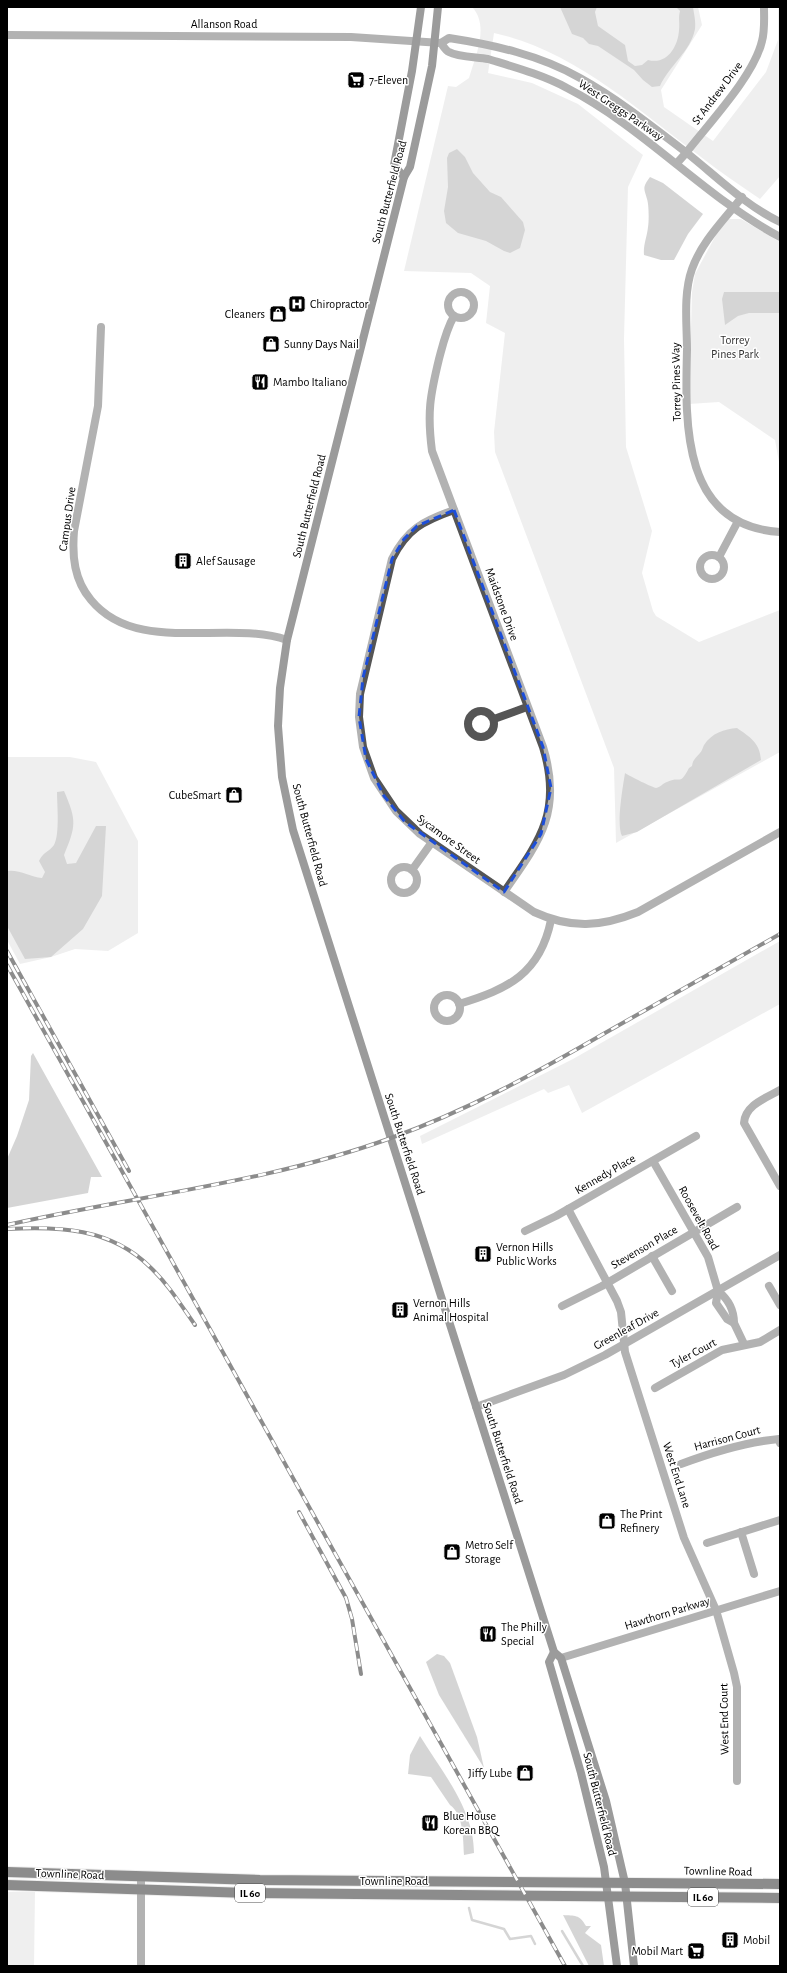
<svg xmlns="http://www.w3.org/2000/svg" width="787" height="1973" font-family="'Alegreya Sans',sans-serif">
<style>
.green{fill:#dcdcdc}
.water{fill:#a3a3a3}
.lines{fill:none;stroke-linecap:round;stroke-linejoin:round}
.stream{stroke:#a3a3a3;stroke-width:2.5}
.primary-casing{stroke:#dbdbdb;stroke-width:12}
.minor{stroke:#555;stroke-width:8}
.tertiary{stroke:#555;stroke-width:8}
.secondary{stroke:#222;stroke-width:8}
.primary{stroke:#000;stroke-width:10}
.rail-casing{stroke:#000;stroke-width:4}
.rail{stroke:#fff;stroke-width:2.5;stroke-dasharray:8;stroke-linecap:butt}
.marked{fill:none;stroke:#1d4ed8;stroke-width:3;stroke-dasharray:8 5;stroke-linejoin:round}
.labels{text-anchor:middle;dominant-baseline:central;stroke-width:3;stroke-linejoin:round;paint-order:stroke}
.shield{fill:#fff;stroke:#4c4c4c;stroke-width:1}
.shield-label{font-size:11px;font-weight:bold;fill:#000}
.street-label{font-size:12px;fill:#000;stroke:#fff}
.poi-label{font-size:12px;fill:#000;stroke:#fff;text-anchor:start}
.park-label{font-size:12px;fill:#333;stroke:#fff}
</style>
<rect width="100%" height="100%" fill="#fff"/>
<g class="green">
<path d="M472,7H698L702,25L661,90L664,107L713,141L766,72L778,40V7H780V176L760,199C740,185 720,172 701,157C638,110 573,50 494,33L488,73L532,83L578,104L643,155L628,187L624,339L626,447L652,531L642,573L653,611L656,616L699,642L780,610V752L616,843L614,768L495,452L494,432L505,333L486,323L490,286L471,273L404,271L448,86L456,87L469,78C475,57 490,26 472,7Z"/>
<path d="M729,219H741L780,242L779,462L775,440L719,402L689,404L692,292L695,274L717,233Z"/>
<path d="M7,757H70L96,762L138,841V933L108,951L75,949L51,957L20,964L7,940Z"/>
<path d="M780,941V1004L582,1113L569,1085L548,1093L544,1089L422,1144L420,1136L573,1059Z"/>
<path d="M7,1892H35L34,1966H7Z"/>
</g>
<g class="water">
<path d="M560,7H597L595,12L598,26L625,45L628,61L635,66L642,65L648,60C667,65 678,47 679,30C680,23 678,18 680,11L676,7H693C694,14 696,22 695,29C691,51 669,66 660,86L652,87L643,80L634,70L598,46L589,44L583,38L572,34Z"/>
<path d="M457,149L465,157L473,173L490,192L501,197L523,222L525,230L520,248L510,253L504,251L486,241L458,233L446,223L444,211L448,187L447,158L449,153Z"/>
<path d="M650,177L663,183L703,214L688,234L674,260H661L644,255C643,245 647,237 648,227C649,222 649,205 647,199C644,188 642,188 650,177Z"/>
<path d="M724,292H780V313H749L738,316L725,325L722,299Z"/>
<path d="M737,728C750,737 760,743 761,760L637,832L622,836C616,825 623,786 625,773C629,776 654,788 656,788C661,787 663,783 667,782C681,775 679,787 689,768L692,766C693,759 696,758 700,753C702,751 703,747 704,745C712,733 724,729 737,728Z"/>
<path d="M64,791C77,821 76,826 64,855L67,864L76,863L96,826H106L102,896L83,929L51,957L25,959L7,926V871C19,869 30,877 42,878L45,872L39,861C43,852 49,852 54,845C60,834 57,805 57,792Z"/>
<path d="M33,1053L102,1177H91L88,1193L7,1208V1159L17,1136L29,1100L31,1056Z"/>
<path d="M437,1654L444,1656L450,1663L477,1737L484,1768L439,1695L426,1662Z"/>
<path d="M420,1736C442,1772 474,1809 474,1853L464,1855C463,1840 464,1815 450,1805L431,1777L408,1774L410,1755Z"/>
<path d="M563,1915C575,1916 579,1914 586,1926H591L585,1933L601,1945L604,1966H589Z"/>
</g>
<g class="lines">
<g class="stream">
<path d="M469,1908L472,1920L504,1929L510,1939L531,1936L535,1944"/>
<path d="M562,1931L583,1966"/>
</g>
<g class="primary-casing">
<g id="primary">
<path d="M7,1872L260,1880L780,1884"/>
<path d="M7,1885L248,1893L780,1898"/>
</g>
</g>
<g class="minor">
<path d="M677,163L686,153C709,123 754,76 762,41C765,30 764,18 764,7"/>
<path d="M742,197C724,220 702,241 692,269C683,294 687,325 687,350C685,425 682,526 780,532"/>
<path d="M780,222C745,205 717,177 687,153C653,127 618,99 580,78C540,55 494,45 449,38L441,43C443,46 446,51 449,52C458,57 477,57 488,59C514,67 543,75 567,88C645,128 703,196 780,237"/>
<circle cx="461" cy="305" r="13"/>
<path d="M454,316C446,330 443,344 439,359C430,396 427,413 432,451L543,747C563,812 539,842 504,892"/>
<path d="M101,327L98,406L74,531C72,556 74,580 91,600C137,656 226,619 287,640"/>
<path d="M454,510C423,521 407,529 392,559L360,694L359,717L363,747L374,778L396,811L420,834L534,912C571,929 601,927 638,912L780,832"/>
<circle cx="712" cy="567" r="12"/>
<path d="M719,557L737,523"/>
<circle cx="481" cy="724" r="13"/>
<path d="M494,719L527,707"/>
<circle cx="404" cy="880" r="13"/>
<path d="M412,870L432,842"/>
<circle cx="447" cy="1008" r="13"/>
<path d="M459,1004C508,989 540,974 551,920"/>
<path d="M780,1090C766,1098 745,1105 744,1123L780,1186"/>
<path d="M653,1161L708,1257L718,1291L716,1303L727,1319L734,1323L744,1344"/>
<path d="M568,1209L617,1301L621,1312L625,1352L684,1538L716,1610L734,1673L737,1687V1781"/>
<path d="M525,1231L556,1216L696,1136"/>
<path d="M652,1256L672,1291"/>
<path d="M769,1286L780,1305"/>
<path d="M718,1291C728,1299 734,1310 734,1323"/>
<path d="M562,1306L602,1286L737,1207"/>
<path d="M655,1388L722,1350L760,1342L780,1330"/>
<path d="M476,1407L564,1375L605,1355L780,1255"/>
<path d="M681,1464C713,1452 745,1442 779,1439L780,1443"/>
<path d="M741,1532L754,1574"/>
<path d="M707,1543L780,1520"/>
<path d="M141,1966V1877"/>
</g>
<g class="tertiary">
<path d="M7,35L351,37L441,43"/>
<path d="M561,1658L780,1591"/>
</g>
<g class="secondary">
<path d="M438,7L432,66L410,167L404,177L287,640L280,688L278,726L282,777L293,830L554,1652L561,1658L606,1801L625,1883L634,1966"/>
<path d="M404,177L394,165L412,71L421,7"/>
<path d="M554,1652L549,1662L581,1773L604,1867L617,1966"/>
</g>
<use href="#primary" class="primary"/>
<g class="rail-casing">
<g id="rail">
<path d="M7,951L129,1171"/>
<path d="M7,965L565,1966"/>
<path d="M7,1225C135,1196 267,1183 391,1138C466,1111 536,1073 605,1033C663,1000 722,967 780,934"/>
<path d="M7,1229C58,1226 111,1228 150,1267C168,1284 181,1305 195,1325"/>
<path d="M299,1512L346,1598L352,1619L361,1674"/>
</g>
</g>
<use href="#rail" class="rail"/>
</g>
<path d="M0 0H787V1973H0ZM454,510L543,747L551,788L541,834L504,892L405,822L384,796L366,759L359,717L363,678L392,559L404,539L417,526Z" fill="#fff" fill-opacity=".55" fill-rule="evenodd"/>
<path class="marked" d="M454,510L543,747L551,788L541,834L504,892L405,822L384,796L366,759L359,717L363,678L392,559L404,539L417,526Z"/>
<defs>
<g id="supermarket-square" transform="scale(0.9)"><rect x="-9" y="-9" width="18" height="18" rx="4" fill="#000" stroke="#fff"/><path d="M-6-5.5h2.5l.6 2H6L4.5 2H-2.5L-4.4-4H-6ZM-1.5 3.2a1.3 1.3 0 1 0 .1 0ZM3 3.2a1.3 1.3 0 1 0 .1 0Z" fill="#fff"/></g>
<g id="hospital-square" transform="scale(0.9)"><rect x="-9" y="-9" width="18" height="18" rx="4" fill="#000" stroke="#fff"/><path d="M-5-5h3v3.5h4V-5h3V5h-3V1.5h-4V5h-3Z" fill="#fff"/></g>
<g id="shop-square" transform="scale(0.9)"><rect x="-9" y="-9" width="18" height="18" rx="4" fill="#000" stroke="#fff"/><path d="M-5-2.5h2.3a2.7 3.5 0 0 1 5.4 0H5L5.5 6h-11ZM-1.5-2.5h3a1.5 2.3 0 0 0-3 0Z" fill="#fff"/></g>
<g id="restaurant-square" transform="scale(0.9)"><rect x="-9" y="-9" width="18" height="18" rx="4" fill="#000" stroke="#fff"/><path d="M-5-6h1v4h1v-4h1v4h1v-4h1v5L-1.5 .5V6h-2V.5L-5-1ZM5-6V6H3V1.5H1.5Q1.5-4 5-6Z" fill="#fff"/></g>
<g id="building-square" transform="scale(0.9)"><rect x="-9" y="-9" width="18" height="18" rx="4" fill="#000" stroke="#fff"/><path d="M-4-6H4V6H1V3H-1V6H-4ZM-2.5-4.3h1.7v1.8h-1.7ZM.8-4.3h1.7v1.8H.8ZM-2.5-1h1.7V.8h-1.7ZM.8-1h1.7V.8H.8Z" fill="#fff"/></g>
</defs>
<g fill-rule="evenodd">
<use href="#supermarket-square" x="356" y="80"/>
<use href="#hospital-square" x="297" y="304"/>
<use href="#shop-square" x="278" y="314"/>
<use href="#shop-square" x="271" y="344"/>
<use href="#restaurant-square" x="260" y="382"/>
<use href="#building-square" x="183" y="561"/>
<use href="#shop-square" x="234" y="795"/>
<use href="#building-square" x="483" y="1254"/>
<use href="#building-square" x="400" y="1310"/>
<use href="#shop-square" x="607" y="1521"/>
<use href="#shop-square" x="452" y="1552"/>
<use href="#restaurant-square" x="488" y="1634"/>
<use href="#shop-square" x="525" y="1773"/>
<use href="#restaurant-square" x="430" y="1823"/>
<use href="#building-square" x="730" y="1940"/>
<use href="#supermarket-square" x="696" y="1951"/>
</g>
<g class="labels">
<g class="shield">
<rect x="235" y="1884" width="30" height="18" rx="3"/>
<rect x="688" y="1888" width="30" height="18" rx="3"/>
</g>
<g class="shield-label">
<text x="250" y="1893">IL 60</text>
<text x="703" y="1897">IL 60</text>
</g>
<g class="street-label">
<text x="224" y="24">Allanson Road</text>
<text transform="translate(717 93) rotate(-53)">St Andrew Drive</text>
<text transform="translate(621 110) rotate(34)">West Greggs Parkway</text>
<text transform="translate(389 192) rotate(-75)">South Butterfield Road</text>
<text transform="translate(676 382) rotate(-91)">Torrey Pines Way</text>
<text transform="translate(309 506) rotate(-76)">South Butterfield Road</text>
<text transform="translate(67 519) rotate(-82)">Campus Drive</text>
<text transform="translate(502 604) rotate(70)">Maidstone Drive</text>
<text transform="translate(310 835) rotate(75)">South Butterfield Road</text>
<text transform="translate(449 839) rotate(36)">Sycamore Street</text>
<text transform="translate(405 1144) rotate(72)">South Butterfield Road</text>
<text transform="translate(605 1174) rotate(-30)">Kennedy Place</text>
<text transform="translate(699 1218) rotate(61)">Roosevelt Road</text>
<text transform="translate(644 1247) rotate(-30)">Stevenson Place</text>
<text transform="translate(626 1329) rotate(-29)">Greenleaf Drive</text>
<text transform="translate(693 1353) rotate(-28)">Tyler Court</text>
<text transform="translate(727 1438) rotate(-15)">Harrison Court</text>
<text transform="translate(503 1453) rotate(72)">South Butterfield Road</text>
<text transform="translate(677 1475) rotate(72)">West End Lane</text>
<text transform="translate(667 1613) rotate(-17)">Hawthorn Parkway</text>
<text transform="translate(724 1719) rotate(-91)">West End Court</text>
<text transform="translate(600 1804) rotate(76)">South Butterfield Road</text>
<text transform="translate(718 1871) rotate(1)">Townline Road</text>
<text transform="translate(70 1874) rotate(2)">Townline Road</text>
<text x="394" y="1881">Townline Road</text>
</g>
<g class="poi-label">
<text x="369" y="80">7-Eleven</text>
<text x="310" y="304">Chiropractor</text>
<text x="265" y="314" text-anchor="end">Cleaners</text>
<text x="284" y="344">Sunny Days Nail</text>
<text x="273" y="382">Mambo Italiano</text>
<text x="196" y="561">Alef Sausage</text>
<text x="221" y="795" text-anchor="end">CubeSmart</text>
<text x="496" y="1247">Vernon Hills<tspan x="496" dy="14">Public Works</tspan></text>
<text x="413" y="1303">Vernon Hills<tspan x="413" dy="14">Animal Hospital</tspan></text>
<text x="620" y="1514">The Print<tspan x="620" dy="14">Refinery</tspan></text>
<text x="465" y="1545">Metro Self<tspan x="465" dy="14">Storage</tspan></text>
<text x="501" y="1627">The Philly<tspan x="501" dy="14">Special</tspan></text>
<text x="512" y="1773" text-anchor="end">Jiffy Lube</text>
<text x="443" y="1816">Blue House<tspan x="443" dy="14">Korean BBQ</tspan></text>
<text x="743" y="1940">Mobil</text>
<text x="683" y="1951" text-anchor="end">Mobil Mart</text>
</g>
<g class="park-label">
<text x="735" y="340">Torrey<tspan x="735" dy="14">Pines Park</tspan></text>
</g>
</g>
<rect width="787" height="1973" fill="none" stroke="#000000" stroke-width="16"/>
</svg>
